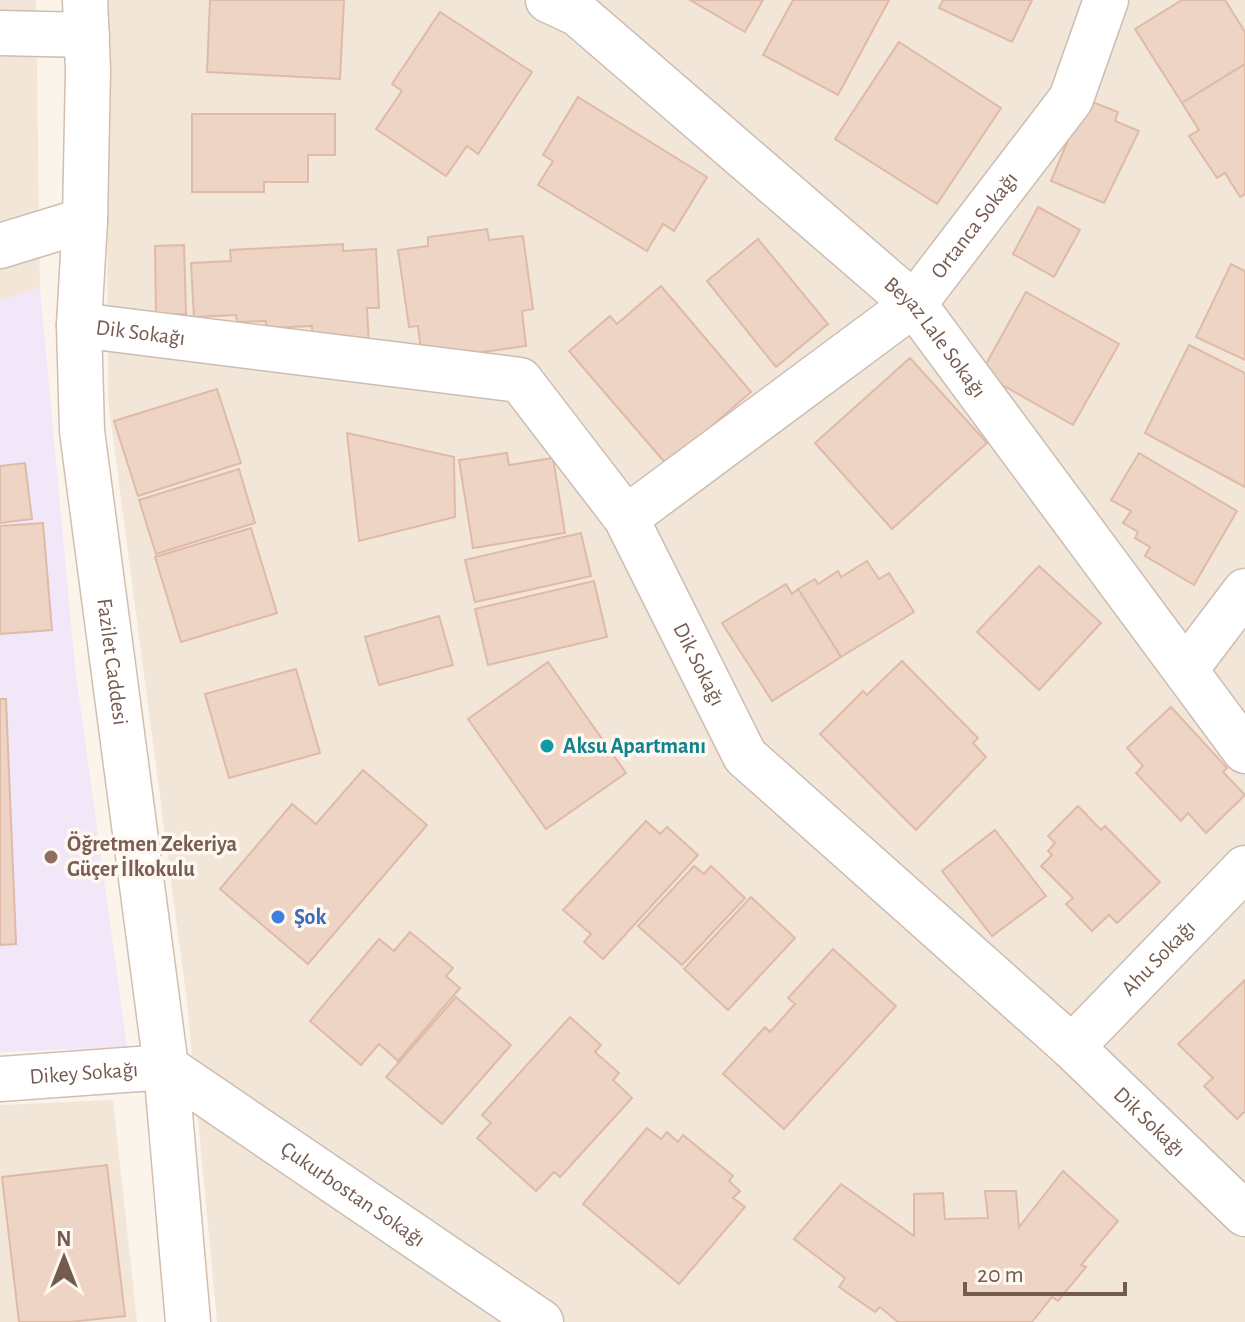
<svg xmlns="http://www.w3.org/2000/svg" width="1245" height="1322" font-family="'Alegreya Sans',sans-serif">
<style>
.residential{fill:#f2e6d9}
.education{fill:#f1e7f8}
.building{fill:#eed4c4;stroke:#dfbaa6;stroke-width:2}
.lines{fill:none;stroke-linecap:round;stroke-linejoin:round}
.street-casing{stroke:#ccbcb1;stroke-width:47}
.secondary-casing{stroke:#d1beb1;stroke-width:47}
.street{stroke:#fff;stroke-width:44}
.secondary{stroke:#fff;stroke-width:44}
.culture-dot{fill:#0f9aa8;stroke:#fef8f1;stroke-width:3}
.education-dot{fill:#8d6e63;stroke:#fef8f1;stroke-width:3}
.shop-dot{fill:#3f7fe0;stroke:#fef8f1;stroke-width:3}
.labels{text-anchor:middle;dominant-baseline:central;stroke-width:7;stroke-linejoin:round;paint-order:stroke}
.street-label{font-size:22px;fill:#745b4f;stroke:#fef8f1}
.culture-label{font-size:22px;font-weight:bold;fill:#0d838f;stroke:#fef8f1;text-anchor:start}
.education-label{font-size:22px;font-weight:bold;fill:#785e54;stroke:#fef8f1;text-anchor:start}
.shop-label{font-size:22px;font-weight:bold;fill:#366cbe;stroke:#fef8f1;text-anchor:start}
</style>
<rect width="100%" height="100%" fill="#fbf4ea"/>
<g class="residential">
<path d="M0,0H36L40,288L0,301Z"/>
<path d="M106,0H1245V1322H217L187,1002L108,400Z"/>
<path d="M113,1100L137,1322H0V1105Z"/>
</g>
<path class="education" d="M40,288L75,667L127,1047L0,1052V301Z"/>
<g class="building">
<path d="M210,0H344L340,79L207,72Z"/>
<path d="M690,0H763L745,32Z"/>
<path d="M793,0H889L838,95L763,55Z"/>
<path d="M943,0H1032L1012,42L939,8Z"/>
<path d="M1182,0H1225L1245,32V64L1182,103L1135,29Z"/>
<path d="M440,12L532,72L478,154L467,146L446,176L376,129L402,91L392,84Z"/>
<path d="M899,42L1001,108L937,204L835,139Z"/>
<path d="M1245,64V194L1240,197L1225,173L1217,178L1189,136L1199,130L1182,103Z"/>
<path d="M578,97L707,177L674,231L663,224L647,251L538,185L553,161L543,155Z"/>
<path d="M1085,99L1118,112L1115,121L1139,131L1104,203L1051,181Z"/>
<path d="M192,114H335V155H308V182H264V192H192Z"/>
<path d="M1038,207L1080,230L1054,277L1013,254Z"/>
<path d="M487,229L489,240L523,236L533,309L522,311L526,346L422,360L418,326L409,327L398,250L428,246V237Z"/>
<path d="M758,239L828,324L776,367L707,281Z"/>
<path d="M343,244V251L376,249L379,308H367L369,346L313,341L312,326L266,328V321L237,322L236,315L194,317L191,263L231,261L230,250Z"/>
<path d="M184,245L186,314H156L155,246Z"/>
<path d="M1231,264L1245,271V360L1196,337Z"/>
<path d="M661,286L751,392L667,465L569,351L610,316L617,324Z"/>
<path d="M1026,292L1119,344L1073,425L981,373Z"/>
<path d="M1189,345L1245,373V487L1145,433Z"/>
<path d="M910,358L987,443L892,529L815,443Z"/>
<path d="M217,389L241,463L138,496L114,421Z"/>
<path d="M347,433L454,457L455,517L359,541Z"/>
<path d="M507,453L509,465L553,458L565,533L473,548L459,460Z"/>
<path d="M1139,453L1237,511L1194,585L1145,556L1150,547L1135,538L1138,532L1123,523L1131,511L1111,500Z"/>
<path d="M25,463L32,519L0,523V466Z"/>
<path d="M239,469L255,523L156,554L139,500Z"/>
<path d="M43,523L52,630L0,634V526Z"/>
<path d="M251,528L277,613L181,642L155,557Z"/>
<path d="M581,533L591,576L475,602L465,560Z"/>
<path d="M867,561L879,579L889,573L914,612L841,657L798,589L815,579L818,584L838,571L841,577Z"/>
<path d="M1039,566L1101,623L1039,690L977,632Z"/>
<path d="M594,581L607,637L488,665L475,609Z"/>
<path d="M786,584L792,594L798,589L841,657L772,701L722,623Z"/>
<path d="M439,616L453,665L379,685L365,637Z"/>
<path d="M902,661L978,738L973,743L986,757L916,830L820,734L863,691L867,695Z"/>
<path d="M548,662L626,773L546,829L468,719Z"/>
<path d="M296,669L320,753L229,778L205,694Z"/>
<path d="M0,699H6L16,944L0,945Z"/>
<path d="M1171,707L1227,768L1223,772L1245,795L1206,833L1188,813L1181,821L1136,773L1143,766L1127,748Z"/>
<path d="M363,770L427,825L308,964L220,889L292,804L316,824Z"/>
<path d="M1078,806L1101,830L1105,826L1160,882L1117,923L1109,915L1092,931L1066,904L1073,898L1041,866L1052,855L1048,851L1055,843L1048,836Z"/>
<path d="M646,821L660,834L667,827L698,855L603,959L584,942L591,934L563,910Z"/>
<path d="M995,830L1046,896L992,936L942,871Z"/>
<path d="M694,866L704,874L711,866L745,898L682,965L638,926Z"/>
<path d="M751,897L795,938L728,1010L684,969Z"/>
<path d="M410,932L453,968L446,976L460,988L398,1061L379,1044L361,1065L310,1021L379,939L394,951Z"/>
<path d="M833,949L896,1006L784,1129L723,1074L765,1027L770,1032L795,1004L788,998Z"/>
<path d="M1245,980V1111L1237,1119L1204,1086L1213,1078L1178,1044Z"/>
<path d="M456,997L511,1045L442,1124L386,1077Z"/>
<path d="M570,1017L601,1045L595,1052L619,1073L613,1080L632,1098L560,1177L554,1172L536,1191L477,1138L491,1123L482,1115Z"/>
<path d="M647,1128L661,1139L667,1132L678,1142L683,1135L733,1176L729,1181L740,1191L733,1198L745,1207L679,1284L583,1204Z"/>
<path d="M107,1165L125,1316L70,1322H19L2,1177Z"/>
<path d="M1063,1171L1118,1221L1081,1265L1086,1267L1058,1301L1052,1297L1032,1322H898L880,1307L875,1312L839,1287L845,1278L794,1239L841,1184L914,1236V1194L943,1193L945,1219L988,1218L985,1191H1016L1019,1227Z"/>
</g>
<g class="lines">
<g class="street-casing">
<g id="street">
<path id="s1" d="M548,0L578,14L914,304L1245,751"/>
<path d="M0,33L87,35"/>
<path d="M0,246L85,220"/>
<path id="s2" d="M79,325L520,380L626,518L745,756L1072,1047L1245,1214"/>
<path id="s3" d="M626,518L914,304L1071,99L1106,0"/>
<path d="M1186,669L1245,591"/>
<path id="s4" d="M1072,1047L1245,868"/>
<path id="s5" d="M166,1067L541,1322"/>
</g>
</g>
<g class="secondary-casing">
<g id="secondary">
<path id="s6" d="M85,0L88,70L85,220L79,325L82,431L166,1067L188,1322"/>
<path id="s7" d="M0,1079L166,1067"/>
</g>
</g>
<use href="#street" class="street"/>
<use href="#secondary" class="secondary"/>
</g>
<circle class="culture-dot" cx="547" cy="746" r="8"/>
<circle class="education-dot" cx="51" cy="857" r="8"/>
<circle class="shop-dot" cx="278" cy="917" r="8"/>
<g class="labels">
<g class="street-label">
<text stroke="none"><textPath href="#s3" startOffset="458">Ortanca Sokağı</textPath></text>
<text stroke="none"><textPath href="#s2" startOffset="62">Dik Sokağı</textPath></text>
<text stroke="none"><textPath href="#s1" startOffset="516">Beyaz Lale Sokağı</textPath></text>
<text stroke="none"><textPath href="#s6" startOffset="664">Fazilet Caddesi</textPath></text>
<text stroke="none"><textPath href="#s2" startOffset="782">Dik Sokağı</textPath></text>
<text stroke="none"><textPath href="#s4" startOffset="124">Ahu Sokağı</textPath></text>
<text stroke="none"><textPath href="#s7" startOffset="84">Dikey Sokağı</textPath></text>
<text stroke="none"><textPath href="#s2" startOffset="1430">Dik Sokağı</textPath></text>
<text stroke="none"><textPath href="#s5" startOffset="226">Çukurbostan Sokağı</textPath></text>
</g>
<g class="culture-label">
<text x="563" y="746">Aksu Apartmanı</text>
</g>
<g class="education-label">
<text x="67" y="844">Öğretmen Zekeriya<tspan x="67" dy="25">Güçer İlkokulu</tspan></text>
</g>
<g class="shop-label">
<text x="294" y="917">Şok</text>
</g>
</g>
<g transform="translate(64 1258)" stroke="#fef8f1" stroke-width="6" paint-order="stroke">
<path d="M0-6L14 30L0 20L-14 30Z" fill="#745b4f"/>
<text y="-12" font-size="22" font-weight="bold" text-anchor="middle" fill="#745b4f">N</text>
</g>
<path d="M965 1282v12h160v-12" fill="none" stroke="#745b4f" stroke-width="4"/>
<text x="977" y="1282" font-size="24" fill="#745b4f" stroke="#fef8f1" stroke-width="6" paint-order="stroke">20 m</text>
</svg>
